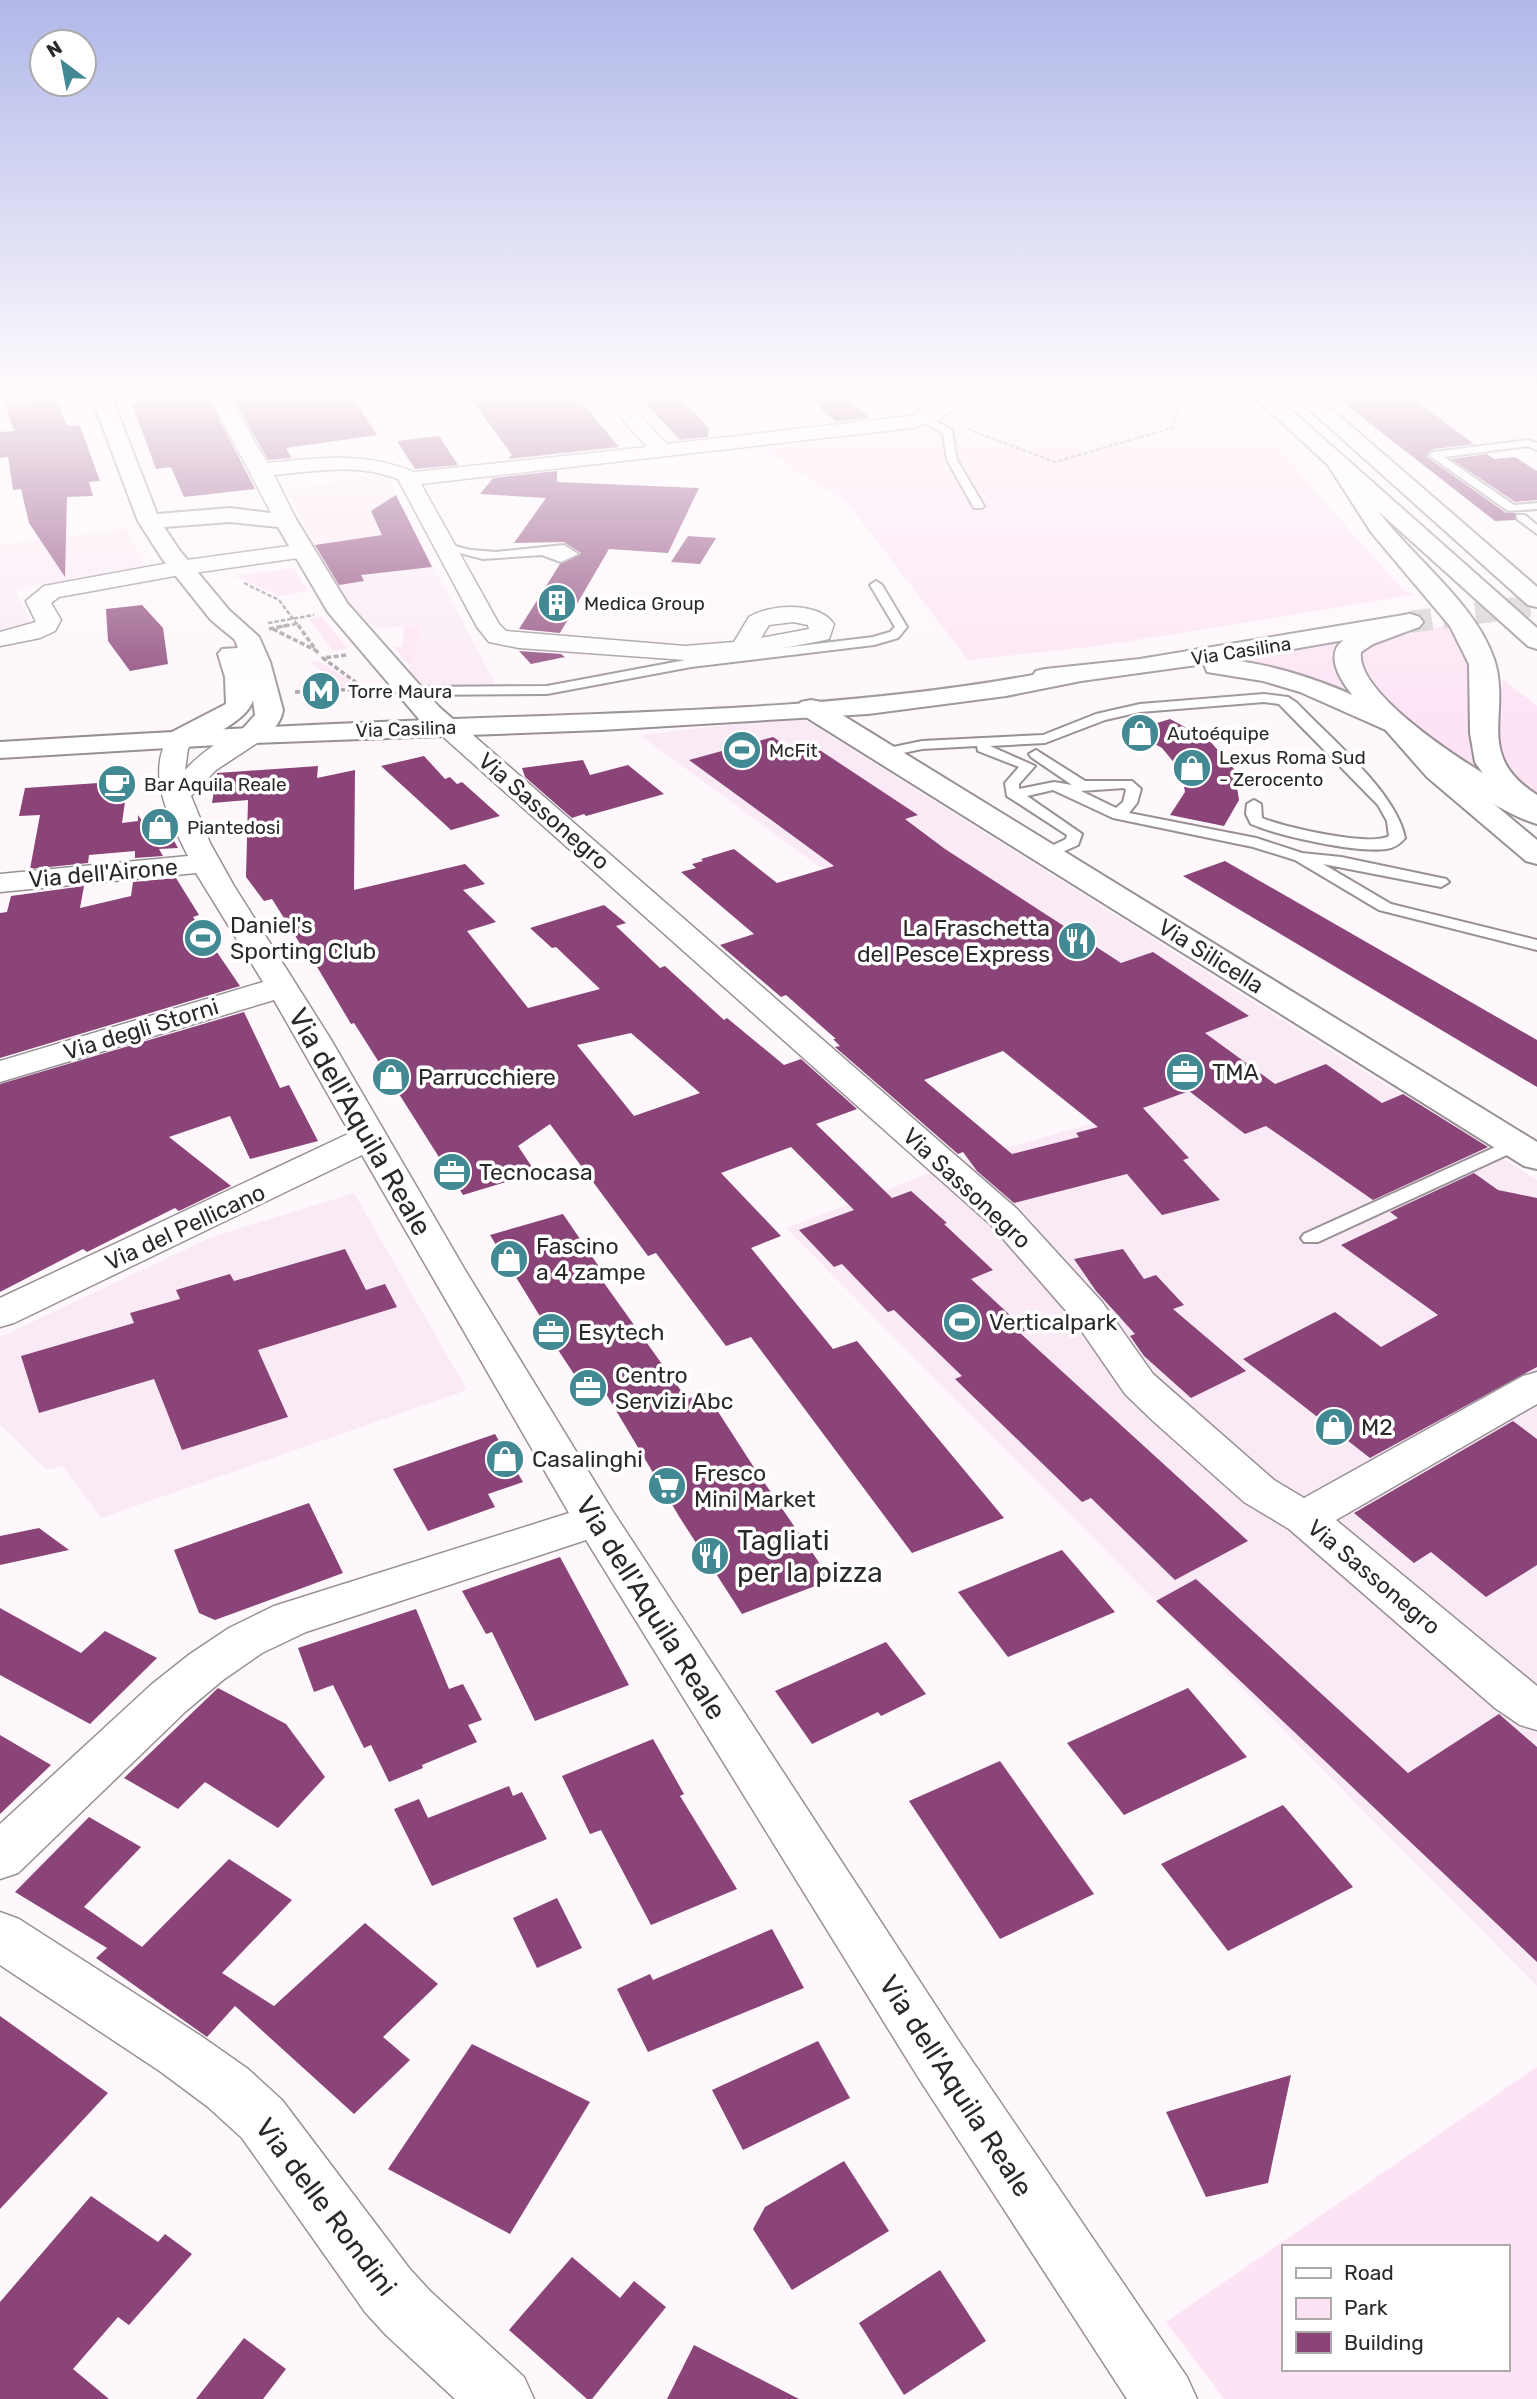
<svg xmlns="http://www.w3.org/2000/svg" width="1537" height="2399" font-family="Rubik,sans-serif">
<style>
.built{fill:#faeaf5}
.green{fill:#fde3f4;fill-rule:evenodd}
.building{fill:#8a4478;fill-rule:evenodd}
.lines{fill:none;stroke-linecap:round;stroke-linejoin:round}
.primary-tunnel{stroke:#d4ced1;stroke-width:22;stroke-dasharray:22 11;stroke-linecap:butt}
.service-casing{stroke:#989095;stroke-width:4}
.minor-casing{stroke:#989095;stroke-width:3}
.tertiary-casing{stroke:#989095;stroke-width:4}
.secondary-casing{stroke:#989095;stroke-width:4}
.primary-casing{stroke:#989095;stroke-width:4}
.motorway-casing{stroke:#989095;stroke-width:4}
.path-far1{stroke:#a09b9e;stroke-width:2.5;stroke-dasharray:4.5 2;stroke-linecap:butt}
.path{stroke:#a09b9e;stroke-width:3.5;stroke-dasharray:5 2.5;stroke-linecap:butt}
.service{fill:#fff;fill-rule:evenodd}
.minor{fill:#fff;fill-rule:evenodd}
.tertiary{fill:#fff;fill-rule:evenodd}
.secondary{fill:#fff;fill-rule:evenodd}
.primary{fill:#fff;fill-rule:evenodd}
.motorway{fill:#fff;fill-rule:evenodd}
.labels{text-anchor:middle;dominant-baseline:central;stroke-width:7;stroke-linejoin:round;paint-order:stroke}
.far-poi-label{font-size:19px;fill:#2c292b;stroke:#fff;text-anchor:start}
.far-street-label{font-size:19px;fill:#2c292b;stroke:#fff}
.street-label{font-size:23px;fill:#2c292b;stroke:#fff}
.poi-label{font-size:23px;fill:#2c292b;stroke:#fff;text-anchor:start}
.near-street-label{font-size:28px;fill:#2c292b;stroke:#fff}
.near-poi-label{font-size:28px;fill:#2c292b;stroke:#fff;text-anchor:start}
</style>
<rect width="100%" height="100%" fill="#fef7fb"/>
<g class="built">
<path d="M1332,393H1537V437L1404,450Z"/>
<path d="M384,473L497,687H420L408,669L413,664L419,626L374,628L348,603L285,491Z"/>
<path d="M126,529L143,562L138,567L15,590L30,621L17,630L0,632V545Z"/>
<path d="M800,717L1537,1180V1986L786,1228L966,1159L1148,1108L640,735Z"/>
<path d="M354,1193L467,1390L101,1518L63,1466L47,1470L0,1425V1337L212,1237Z"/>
</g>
<g class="green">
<path d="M987,393H1228L1402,589L1414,595L1099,646L968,660L846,501L759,447L919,429L979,412Z"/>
<path d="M294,568L308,591L280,596L235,576Z"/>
<path d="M322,617L348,649L333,651L309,619Z"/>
<path d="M1449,625C1484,657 1462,716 1474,758C1477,768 1487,777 1494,785H1488L1377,692L1355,655L1369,643Z"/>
<path d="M404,626H420L413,665H409L394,647H402Z"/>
<path d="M1351,639C1324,661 1340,673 1357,696L1287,671L1204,661Z"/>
<path d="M319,661L360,687L290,689L318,686L331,681L332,678L310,663Z"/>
<path d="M1503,679L1537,706V796L1518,786L1494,744Z"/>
<path d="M1537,2067V2399H1224L1166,2322ZM1283,2247H1507V2369H1283Z"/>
</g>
<g class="building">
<path d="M133,393H206L255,489L184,497L171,467L156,469L132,404H137Z"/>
<path d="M230,393H350L377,435L286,448L292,458L268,460Z"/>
<path d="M526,393H574L619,447L508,459L512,455L473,402L528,396Z"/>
<path d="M636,393H675L709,428L708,437L680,440Z"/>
<path d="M1331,393H1406L1474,444L1434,449L1427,454V457L1506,513H1515V520L1495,521Z"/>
<path d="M842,395L870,418L836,422L810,399Z"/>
<path d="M56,398L67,425L80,426L100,481L89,482L93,496L67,497L65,577L29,523L21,489L13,490L8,457L0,458V432L14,431L5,404Z"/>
<path d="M439,436L458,465L415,469L397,441Z"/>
<path d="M1487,454L1494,459L1515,457L1537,471V500L1515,502L1451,459Z"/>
<path d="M557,471V482L699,488L668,553L609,549L560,633L519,629L560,564L581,553L564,542L514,543L546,498L480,494L493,478Z"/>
<path d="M396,495L432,567L361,575L364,581L339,585L315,545L382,535L371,511Z"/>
<path d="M688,536L716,538L700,564L671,562Z"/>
<path d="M142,605L163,628L168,664L130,671L108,641L106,609Z"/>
<path d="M519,651L561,654L565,657L531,664Z"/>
<path d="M1170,719L1209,740L1234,769L1239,800L1224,826L1170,815L1185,792L1181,771L1162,748L1131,731Z"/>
<path d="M773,737L788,747L806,741L918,815L905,819L945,849L1121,963L1153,952L1249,1016L1205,1033L1275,1084L1326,1064L1382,1103L1403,1094L1488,1147L1373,1200L1266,1126L1245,1134L1189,1091L1143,1108L1189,1158L1183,1160L1220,1200L1162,1215L1127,1174L1014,1203L977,1171L963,1152L958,1154L835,1047L840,1046L833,1039H836L786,995L781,997L720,945L754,934L681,872L696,868L692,864L703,861L701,859L734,849L777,883L834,866L689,760ZM1003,1051L1098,1127L1076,1133L1079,1137L1012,1154L924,1080Z"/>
<path d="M424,756L445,779L450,777L457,784L462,782L500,816L451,830L381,766Z"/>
<path d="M583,760L590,775L628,765L664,794L586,816L584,814L572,818L525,777L522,768Z"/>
<path d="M318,766L317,778L355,770L354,890L465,864L485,884L463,890L496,922L467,931L528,1008L600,989L556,947L552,948L530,928L604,905L626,923L616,926L660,968L665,966L724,1020L727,1018L784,1065L801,1059L857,1109L816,1124L892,1198L911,1191L947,1223L944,1224L993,1270L971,1279L1026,1330L1020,1333L1248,1541L1175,1580L1091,1498L1082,1502L955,1379L962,1376L894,1310L888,1312L842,1264L834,1267L799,1230L854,1210L791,1147L721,1173L781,1236L751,1248L833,1349L857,1341L1004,1518L912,1553L751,1337L726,1346L656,1253L648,1256L550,1124L518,1146L536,1173L463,1195L354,1023L351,1024L307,950H304L272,899L264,901L246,877L248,800L212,803L217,773ZM631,1033L700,1093L634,1116L577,1045Z"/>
<path d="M128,781L122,823L138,821V815L142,821L162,819L178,848L159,849L163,856L135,858V851L89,855L88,863L30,869L40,815L19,816L25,788Z"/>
<path d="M1225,861L1537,1040V1087L1183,876Z"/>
<path d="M176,878L199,915L193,917L240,986L0,1058V913L7,912L11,896L84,886L80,908L131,896L133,882Z"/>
<path d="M244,1012L280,1088L289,1085L318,1141L250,1159L230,1116L169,1137L231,1186L179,1211L175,1208L87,1252L83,1249L0,1292V1084Z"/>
<path d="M1474,1173L1498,1190L1537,1198V1367L1370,1458L1243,1359L1335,1312L1381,1347L1438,1315L1341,1245L1398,1218L1390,1212Z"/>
<path d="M563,1214L604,1274L599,1276L687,1399L706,1393L755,1469L831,1580L742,1614L680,1518L605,1392L589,1397L543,1327L546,1326L490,1235Z"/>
<path d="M345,1249L366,1290L385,1284L397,1307L258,1350L288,1417L182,1450L154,1379L39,1413L21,1356L134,1323L130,1313L180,1299L176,1290L230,1274L234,1281Z"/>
<path d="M1123,1249L1144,1279L1156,1275L1184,1305L1173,1309L1246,1371L1191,1398L1144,1356L1130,1336L1135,1334L1096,1291L1074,1259Z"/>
<path d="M1513,1421L1537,1439V1565L1486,1597L1431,1552L1414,1563L1354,1513Z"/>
<path d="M495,1434L523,1482L488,1494L495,1507L428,1531L393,1469Z"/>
<path d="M309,1503L343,1573L215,1620L199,1613L174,1550Z"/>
<path d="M39,1528L69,1550L0,1565V1536Z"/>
<path d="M1062,1550L1115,1612L1008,1657L958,1592Z"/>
<path d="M560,1557L629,1685L535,1721L492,1632L486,1634L462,1591Z"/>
<path d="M1196,1579L1408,1773L1499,1714L1537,1747V1962L1156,1601Z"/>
<path d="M0,1608L81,1653L105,1631L157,1658L90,1724L0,1675Z"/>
<path d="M416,1609L449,1689L463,1684L482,1720L468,1725L477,1742L422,1765L423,1768L389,1782L371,1745L364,1748L333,1685L314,1692L298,1648Z"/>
<path d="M886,1642L926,1694L881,1716L878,1712L812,1744L775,1691Z"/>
<path d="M218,1688L286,1724L325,1777L278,1828L205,1782L178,1809L124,1778Z"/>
<path d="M1188,1688L1247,1757L1124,1815L1067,1743Z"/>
<path d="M0,1735L51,1765L0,1814Z"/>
<path d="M653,1739L684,1794L680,1796L737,1889L651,1925L601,1830L590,1834L562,1776Z"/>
<path d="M1000,1761L1094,1894L1000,1939L909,1801Z"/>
<path d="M509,1786L513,1796L522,1792L547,1839L432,1886L394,1809L419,1799L428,1818Z"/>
<path d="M1283,1805L1353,1887L1228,1951L1161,1864Z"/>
<path d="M89,1817L141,1847L84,1907L142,1947L229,1859L292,1900L222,1973L274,2006L365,1923L438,1984L383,2037L410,2060L354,2114L235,2006L207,2037L96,1958L107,1948L15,1892Z"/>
<path d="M557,1898L582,1948L537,1968L513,1918Z"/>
<path d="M772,1929L804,1988L648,2052L617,1989L650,1974L653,1980Z"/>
<path d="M0,2016L108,2093L0,2209Z"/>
<path d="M818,2041L850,2098L743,2150L712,2090Z"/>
<path d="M472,2044L590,2102L510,2234L388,2169Z"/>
<path d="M1291,2075L1268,2183L1206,2197L1166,2112Z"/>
<path d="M844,2161L889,2231L792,2290L753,2229L765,2207Z"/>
<path d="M91,2196L158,2242L165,2234L192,2254L129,2325L118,2317L73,2369L109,2399H0V2302Z"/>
<path d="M572,2257L620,2298L634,2281L666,2307L592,2399H587L509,2330Z"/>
<path d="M940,2270L986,2341L904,2395L859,2323Z"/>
<path d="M244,2338L286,2369L263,2399H196Z"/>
<path d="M694,2345L799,2399H667Z"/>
</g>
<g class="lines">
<path class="primary-tunnel" d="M1410,622L1537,605"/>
<g class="service-casing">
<g id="service">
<path d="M902,393H913L936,414L937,416L932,419L952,430L957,460L984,506L982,508H974L947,460L943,433L921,421V417L926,416Z"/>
<path d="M1528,440L1537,443V450L1527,446L1444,457L1514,505L1537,503V509L1508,511L1429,455L1434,452Z"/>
<path d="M1517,515H1525L1537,525V534L1517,519Z"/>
<path d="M444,543L470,550L496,552L564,545L578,554L561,562L542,555L483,559L440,548L438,546Z"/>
<path d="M876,581L882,585L907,627L898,638L874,645L691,667L547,694L410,695L403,691L410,687L547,686L691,659L873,637L890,632L895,627L870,585Z"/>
<path d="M1264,694L1288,697L1297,703C1330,738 1396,792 1405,838C1400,844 1394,848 1386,849C1356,853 1279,836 1251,824L1246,814L1247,804L1254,800L1261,804L1262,818C1283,827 1371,847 1389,836L1387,821L1378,805L1279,704L1264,702L1140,712L1105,720L1045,743L990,746L1035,766L1019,784V789L1054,782L1072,785L1031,757L1029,754L1036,750L1085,781H1132L1141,789L1137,803L1129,813L1256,838L1302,853L1341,857L1446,879L1449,882L1441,887L1323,864L1391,904L1537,940V950L1379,910L1295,860L1253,847L1113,818L1053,790L1027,796L1082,834L1078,845L1051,857H1041L1038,854L1041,851L1066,839L1067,835L1007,796L1005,783L1019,767L978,751L977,746L922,749L884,757L877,753L879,750L922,741L1043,735L1096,714L1140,704ZM1124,788L1126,790L1123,802L1116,808L1081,791Z"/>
<path d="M1515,1138L1522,1140L1524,1144L1522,1148L1318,1242H1304L1301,1238L1304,1234Z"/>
</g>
</g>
<g class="minor-casing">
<g id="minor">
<path d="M208,393H227L267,463C321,458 363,451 414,472L647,447L599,393H619L667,444L910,416L927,411L950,393H971L941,419L912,428L421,484L499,624L506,631L685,646L734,642L749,617C770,604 818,601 834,624L829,639L820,641L743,656L685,660L519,648L489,642L477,627L398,479C357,463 316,471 274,475L297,521L294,526H278ZM793,622L808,625L809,629L761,638L769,625Z"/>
<path d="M304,544L312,546L315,551L312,556L180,575L59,597L51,603L61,620L55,631L40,638L0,646V632L36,622L26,601L44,586L180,561Z"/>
<path d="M449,720L458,722L1017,1209L1102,1302L1153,1374L1274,1480L1304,1498L1523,1376L1537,1372V1404L1336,1520L1537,1686V1730L1520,1725L1495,1708L1289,1529L1244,1502L1153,1421L1125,1394L1074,1320L991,1225L440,734L436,728L440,722Z"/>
<path d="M251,727L260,729L264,735L260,741L216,770L191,796L210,843L234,886L330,1038L465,1270L612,1510L958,2040L1187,2377L1197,2399H1127L918,2077L586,1540L306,1632L262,1653L223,1680L186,1711L18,1873L0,1879V1824L152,1684L190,1654L229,1628L274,1606L569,1513L362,1155L14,1323L0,1327V1298L350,1133L274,1000L0,1082V1061L263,982L196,873L0,892V874L188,856C169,818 144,772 171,733L180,731L189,733L193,739L188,749L185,770C201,753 227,733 251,727Z"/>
<path d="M0,1912L19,1919L201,2036L248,2069L282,2100L409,2268L430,2291L524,2377L534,2399H455L386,2335L365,2312L242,2138L208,2107L161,2072L0,1965Z"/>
</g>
</g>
<g class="tertiary-casing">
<g id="tertiary">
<path d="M90,393H110L157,514L230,508L294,516L347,603L439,707L463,728L459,734L449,736L439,734L419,719L328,612L278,527L230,522L164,527L180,551L229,610L259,637L270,662L283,710C280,729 260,745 241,741L237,735L255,715L253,700C248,722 191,750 170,745L166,739L170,733L226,704L225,677L218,654L222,649L238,648L235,640L211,620L163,560L138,521Z"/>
<path d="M811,700L821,702L1537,1142V1169L1524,1166L801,714L797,708L801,702Z"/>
</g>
</g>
<g class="secondary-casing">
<path id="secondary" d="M1410,614L1419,617L1423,622L1419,627L1230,660C1293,667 1351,692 1407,721L1411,727L1407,733L1397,735L1300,692L1263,681L1207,672L1204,664L1081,681L1006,696L868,714L601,730L251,743L0,758V742C171,731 341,723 512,717C685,711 862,706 1033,675L1036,671L1045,669L1140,659Z"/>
</g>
<g class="primary-casing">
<path id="primary" d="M1410,614L1419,617L1423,622L1419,627L1373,644L1361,652C1354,699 1498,785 1537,804V824C1496,814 1311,696 1337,647C1346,632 1393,619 1410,614Z"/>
</g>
<g class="motorway-casing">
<g id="motorway">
<path d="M1250,393H1272L1537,628V649L1528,646L1378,511C1413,558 1475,603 1494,659C1512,714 1473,754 1537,795V817L1527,814L1495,791L1475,762L1470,733L1469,664L1450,626L1371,532L1328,465Z"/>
<path d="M1291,393H1313L1537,587V607L1528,605Z"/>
<path d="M1397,719L1407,721L1447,765L1537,840V864L1526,861L1427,777L1383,727L1387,721Z"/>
</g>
</g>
<g class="path-far1">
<path d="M967,429L1055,462L1172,428L1183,393"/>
<path d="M244,583L279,600L299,627"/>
<path d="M268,623L314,615"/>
<path d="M279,627L296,624"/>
</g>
<g class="path">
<path d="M298,625L318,653"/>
<path d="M269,629L289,625"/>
<path d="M273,629L315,650"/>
<path d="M346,655L323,658L377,698"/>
<path d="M295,692L365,689"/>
<path d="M351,699L377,698"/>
</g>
<use href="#service" class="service"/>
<use href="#minor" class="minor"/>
<use href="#tertiary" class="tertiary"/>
<use href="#secondary" class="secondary"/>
<use href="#primary" class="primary"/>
<use href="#motorway" class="motorway"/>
</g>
<linearGradient id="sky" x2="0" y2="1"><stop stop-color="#b1b8e9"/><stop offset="0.54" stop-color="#fffbfd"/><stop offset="1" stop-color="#fffbfd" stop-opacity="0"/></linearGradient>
<rect width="1537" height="729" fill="url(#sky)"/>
<defs>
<g id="building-disc" transform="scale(2.0125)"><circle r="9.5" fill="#438994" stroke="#fff"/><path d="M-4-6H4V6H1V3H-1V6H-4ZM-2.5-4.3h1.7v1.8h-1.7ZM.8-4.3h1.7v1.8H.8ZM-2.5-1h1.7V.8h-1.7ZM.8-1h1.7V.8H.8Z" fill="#fff"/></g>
<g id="metro-disc" transform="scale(2.0125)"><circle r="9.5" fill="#438994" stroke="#fff"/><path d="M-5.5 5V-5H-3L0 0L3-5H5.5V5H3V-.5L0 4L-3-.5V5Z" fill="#fff"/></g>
<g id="shop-disc" transform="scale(2.0125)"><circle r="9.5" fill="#438994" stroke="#fff"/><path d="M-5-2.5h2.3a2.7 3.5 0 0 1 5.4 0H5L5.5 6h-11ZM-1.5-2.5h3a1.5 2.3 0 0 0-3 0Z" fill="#fff"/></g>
<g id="stadium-disc" transform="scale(2.0125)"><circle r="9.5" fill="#438994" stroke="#fff"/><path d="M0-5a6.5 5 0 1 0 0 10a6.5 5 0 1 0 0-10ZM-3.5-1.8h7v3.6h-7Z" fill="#fff"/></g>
<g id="cafe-disc" transform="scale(2.0125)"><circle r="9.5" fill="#438994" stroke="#fff"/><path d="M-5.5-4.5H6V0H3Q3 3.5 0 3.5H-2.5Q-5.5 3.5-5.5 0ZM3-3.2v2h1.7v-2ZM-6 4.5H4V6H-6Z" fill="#fff"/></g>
<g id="restaurant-disc" transform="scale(2.0125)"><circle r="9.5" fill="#438994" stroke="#fff"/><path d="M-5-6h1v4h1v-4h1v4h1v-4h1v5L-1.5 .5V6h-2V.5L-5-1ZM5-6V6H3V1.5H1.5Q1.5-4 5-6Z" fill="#fff"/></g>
<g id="office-disc" transform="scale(2.0125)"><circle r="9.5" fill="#438994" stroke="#fff"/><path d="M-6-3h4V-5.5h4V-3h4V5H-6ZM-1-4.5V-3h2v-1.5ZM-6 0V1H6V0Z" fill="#fff"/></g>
<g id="supermarket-disc" transform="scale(2.0125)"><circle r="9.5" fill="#438994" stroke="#fff"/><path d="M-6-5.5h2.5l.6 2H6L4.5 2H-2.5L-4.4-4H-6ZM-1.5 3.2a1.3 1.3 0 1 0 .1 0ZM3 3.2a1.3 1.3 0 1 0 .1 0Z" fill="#fff"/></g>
</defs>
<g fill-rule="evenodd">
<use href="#building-disc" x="557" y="603"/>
<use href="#metro-disc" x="321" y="691"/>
<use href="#shop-disc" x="1140" y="733"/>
<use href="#stadium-disc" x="742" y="750"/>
<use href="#shop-disc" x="1192" y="768"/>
<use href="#cafe-disc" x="117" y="784"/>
<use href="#shop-disc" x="160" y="827"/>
<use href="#stadium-disc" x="203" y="938"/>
<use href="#restaurant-disc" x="1077" y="941"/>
<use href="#office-disc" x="1185" y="1072"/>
<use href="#shop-disc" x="391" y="1077"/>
<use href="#office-disc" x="452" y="1172"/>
<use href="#shop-disc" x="509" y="1259"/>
<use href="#stadium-disc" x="962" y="1322"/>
<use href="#office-disc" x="551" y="1332"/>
<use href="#office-disc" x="588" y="1388"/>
<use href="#shop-disc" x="1334" y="1427"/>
<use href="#shop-disc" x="505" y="1459"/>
<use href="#supermarket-disc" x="667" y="1486"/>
<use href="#restaurant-disc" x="710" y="1556"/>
</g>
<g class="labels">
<g class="far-poi-label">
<text x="584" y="603">Medica Group</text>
<text x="348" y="691">Torre Maura</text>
<text x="1167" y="733">Autoéquipe</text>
<text x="769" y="750">McFit</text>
<text x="1219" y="757">Lexus Roma Sud<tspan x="1219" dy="22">- Zerocento</tspan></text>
<text x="144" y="784">Bar Aquila Reale</text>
<text x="187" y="827">Piantedosi</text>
</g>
<g class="far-street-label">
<text transform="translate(1241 651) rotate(-9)">Via Casilina</text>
<text transform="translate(406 729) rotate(-2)">Via Casilina</text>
</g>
<g class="street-label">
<text transform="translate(544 811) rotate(41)">Via Sassonegro</text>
<text transform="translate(103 873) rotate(-5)">Via dell'Airone</text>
<text transform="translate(1211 956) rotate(32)">Via Silicella</text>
<text transform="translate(141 1029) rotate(-17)">Via degli Storni</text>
<text transform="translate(967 1188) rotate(43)">Via Sassonegro</text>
<text transform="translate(185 1227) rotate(-25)">Via del Pellicano</text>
<text transform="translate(1374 1577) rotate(40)">Via Sassonegro</text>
</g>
<g class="poi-label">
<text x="230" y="925">Daniel's<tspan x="230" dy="26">Sporting Club</tspan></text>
<text x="1050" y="928" text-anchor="end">La Fraschetta<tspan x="1050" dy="26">del Pesce Express</tspan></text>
<text x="1212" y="1072">TMA</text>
<text x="418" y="1077">Parrucchiere</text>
<text x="479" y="1172">Tecnocasa</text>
<text x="536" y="1246">Fascino<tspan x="536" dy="26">a 4 zampe</tspan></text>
<text x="989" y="1322">Verticalpark</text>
<text x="578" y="1332">Esytech</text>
<text x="615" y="1375">Centro<tspan x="615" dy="26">Servizi Abc</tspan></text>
<text x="1361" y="1427">M2</text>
<text x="532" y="1459">Casalinghi</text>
<text x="694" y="1473">Fresco<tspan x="694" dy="26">Mini Market</tspan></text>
</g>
<g class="near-street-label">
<text transform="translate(360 1122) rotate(60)">Via dell'Aquila Reale</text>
<text transform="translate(651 1608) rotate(58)">Via dell'Aquila Reale</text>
<text transform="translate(956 2086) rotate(57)">Via dell'Aquila Reale</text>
<text transform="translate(326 2207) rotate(53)">Via delle Rondini</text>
</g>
<g class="near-poi-label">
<text x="737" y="1540">Tagliati<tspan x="737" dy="32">per la pizza</tspan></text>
</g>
</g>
<rect x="1282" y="2245" width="228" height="126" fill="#ffffff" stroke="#aba9aa" stroke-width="2"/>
<rect x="1296" y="2268" width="35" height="10" fill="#ffffff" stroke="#aba9aa" stroke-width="2"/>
<text x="1344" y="2280" font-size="21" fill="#2c292b">Road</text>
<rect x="1296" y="2298" width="35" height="21" fill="#fde3f4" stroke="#aba9aa" stroke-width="2"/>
<text x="1344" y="2315" font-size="21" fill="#2c292b">Park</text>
<rect x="1296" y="2332" width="35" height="21" fill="#8a4478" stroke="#aba9aa" stroke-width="2"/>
<text x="1344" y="2350" font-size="21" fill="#2c292b">Building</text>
<g transform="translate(63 63) rotate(328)"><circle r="33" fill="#ffffff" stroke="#aba9aa" stroke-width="2"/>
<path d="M0-5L12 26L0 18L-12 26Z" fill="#438994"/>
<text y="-10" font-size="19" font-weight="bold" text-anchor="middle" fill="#2c292b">N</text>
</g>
</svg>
